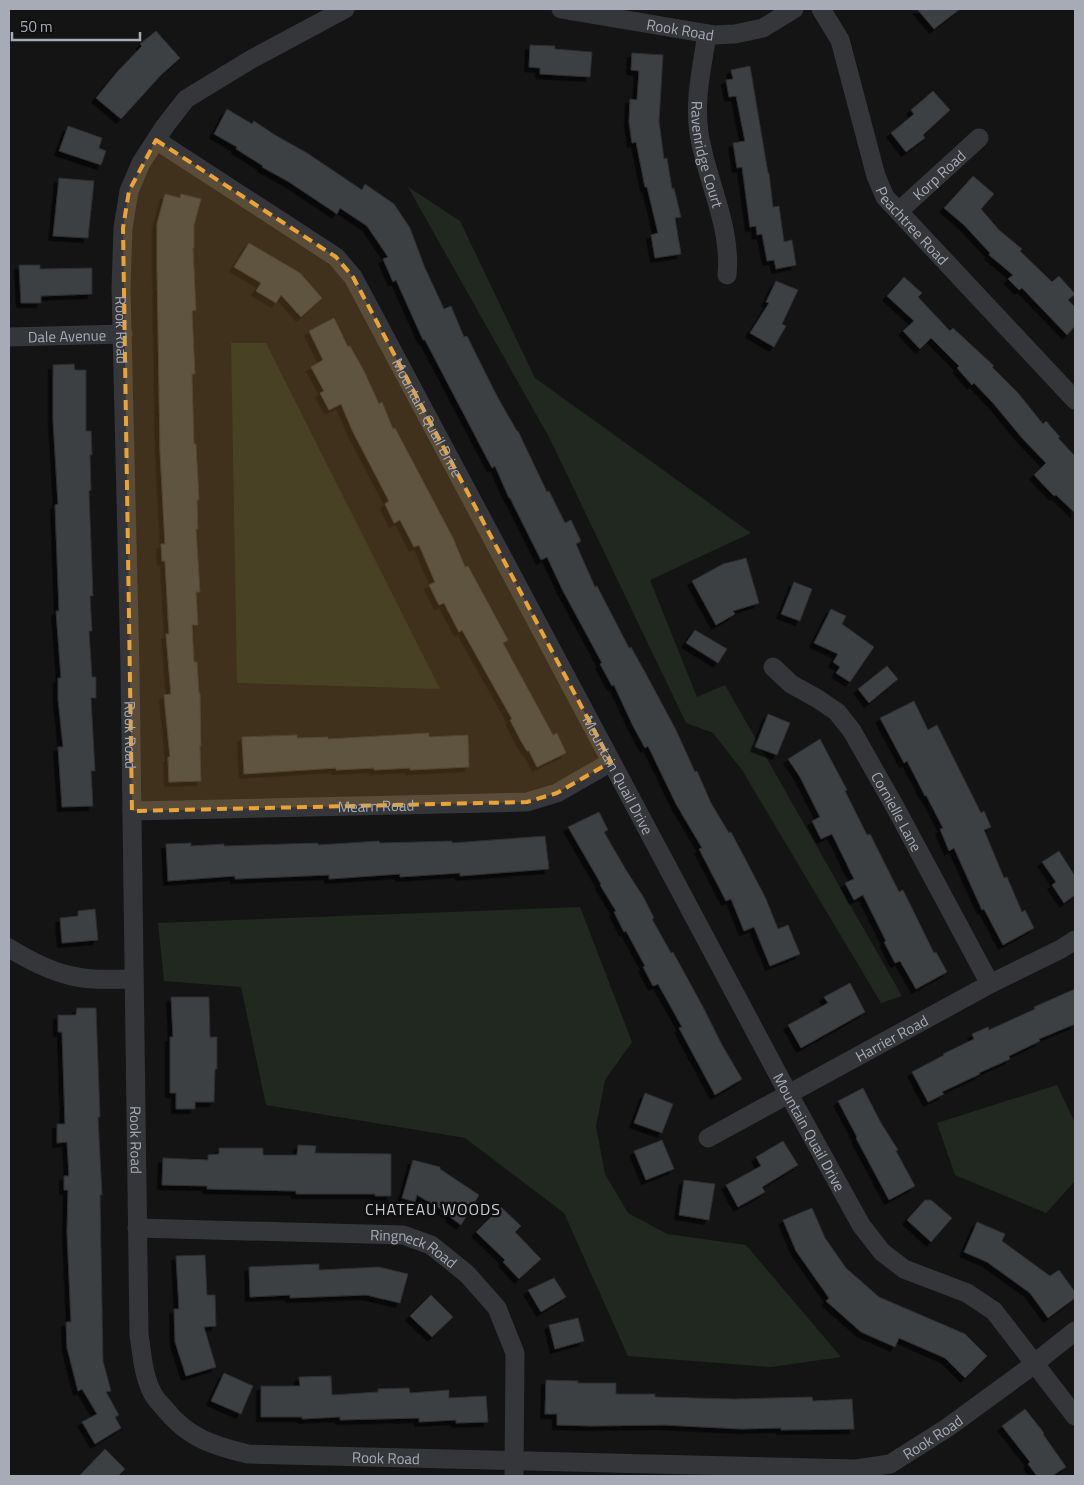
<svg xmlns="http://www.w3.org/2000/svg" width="1084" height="1485" font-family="'Titillium Web',sans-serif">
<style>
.green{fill:#202820}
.building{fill:#3e3f42;stroke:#2e2e31;filter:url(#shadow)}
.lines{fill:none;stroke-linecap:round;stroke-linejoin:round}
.minor{stroke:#35363a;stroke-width:19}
.marked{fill:#eca335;fill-opacity:0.2;stroke:#eca335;stroke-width:4;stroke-dasharray:10 6;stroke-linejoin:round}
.labels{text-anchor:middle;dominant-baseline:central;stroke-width:5;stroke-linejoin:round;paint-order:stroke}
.street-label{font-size:15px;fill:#a6abb5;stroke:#0f0f10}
.neighbourhood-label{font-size:16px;letter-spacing:1px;fill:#c6cad1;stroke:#0f0f10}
</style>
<defs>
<filter id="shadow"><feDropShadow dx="-4.5" dy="4.5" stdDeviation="0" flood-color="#0009"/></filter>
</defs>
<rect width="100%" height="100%" fill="#141415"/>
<g class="green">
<path d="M408,187L460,221L535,378L751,533L650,580L697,697L725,685L902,996L881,1003L742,770L713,733L686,723L550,439Z"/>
<path d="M231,343H266L440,689L237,683Z"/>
<path d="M580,907L632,1042L605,1080L596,1126L605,1174L628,1213L667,1234L746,1245L841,1357L771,1367L628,1356L564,1213L465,1138L266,1105L241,987L164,981L158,923Z"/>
<path d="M1057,1085L1075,1123V1181L1046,1213L955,1175L937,1123Z"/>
</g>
<g class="building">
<path d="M917,9H960L934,29Z"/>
<path d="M156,31L180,58L161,75L121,119L96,98L117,72L142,46L140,44Z"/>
<path d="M530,45L555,46V49L592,52L590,77L540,74V68L529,67Z"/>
<path d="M632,53L663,55L659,121L664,159L667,158L672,189L674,188L681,217L675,218L681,254L655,258L651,235L658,233L647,187H645L636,142L632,143L629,122L630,99L637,100L639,71L631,70Z"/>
<path d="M750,66L768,173H769L773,207L779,206L784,242L792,240L796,265L776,269L774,260L767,261L762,234L757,235L756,226L750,227L742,167L737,168L733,143L745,141L736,96L729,97L726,80L733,79L731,70Z"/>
<path d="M933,91L950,110L923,135L925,138L906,152L891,133L914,114L911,110Z"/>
<path d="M227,109L252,124L254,121L275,135L307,153L362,190L365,184L394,204L410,228L425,268L444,309L451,306L464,337L467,336L498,398L517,431H518L547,492L549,491L565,523L571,520L581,541L576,544L595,587L597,586L629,648L631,647L646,674L676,730L695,772L697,771L711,803L729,833L731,832L750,868L766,899L778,929L788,925L800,954L770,966L754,927L744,931L731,899L726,901L699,849L702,848L676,804L648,746L645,748L633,726L614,685L612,686L600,664L602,663L563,591L547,557L541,560L510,498H509L495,466L492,468L425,340H423L396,280L393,282L383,259L388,257L367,226L340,208L337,214L289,182L262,167L263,166L236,149L237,147L214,134Z"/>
<path d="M68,126L102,138L99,148L106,151L101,165L59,151Z"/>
<path d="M973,176L994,194L981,209L999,230L1022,249L1020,251L1052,282L1059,276L1075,294L1068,300L1075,307V326L1067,335L1022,288L1019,290L1008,279L1013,275L989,255L990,253L964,225L944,208Z"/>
<path d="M59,178L94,181L88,238L53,236Z"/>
<path d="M165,194L180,198L181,194L201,199L194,225V248H193L196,310L192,311L195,374H192L194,444H196L199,500H197L198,529H196L200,592H196L198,625H192L194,662H197L199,693H200L201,746H200L201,781L169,782L168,757H170L164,695L171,694L166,634H169L165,561H162L161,544H165L160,451L157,264V224Z"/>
<path d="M249,243L300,273L322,298L301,317L281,295L276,303L256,291L261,283L234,267Z"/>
<path d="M19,265H40V269L92,268V294L41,296V303H21Z"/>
<path d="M904,277L922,293L918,297L950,331L953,328L994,366L992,367L1018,393L1043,424L1046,421L1060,437L1058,438L1075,456V513L1056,495L1054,496L1034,475L1046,463L1022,438L993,403L974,383L972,385L957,368L959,366L931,338L920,349L903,331L914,321L887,296Z"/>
<path d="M776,281L798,290L782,324L786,326L774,347L750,333L769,303L766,302Z"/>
<path d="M334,318L348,347L350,346L364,371L379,404L382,402L393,429L395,428L453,538L465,567L468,566L508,640L503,643L553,735L557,733L566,753L537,767L529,751H527L521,741L510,720L512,719L462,630L459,632L444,603L439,605L429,585L435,582L419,545L414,547L400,520L394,523L385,504L389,501L353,432L341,404L329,410L320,393L324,391L311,367L323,360L309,331Z"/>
<path d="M74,364L75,370H86V431H91L92,455H90L91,490L89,491L93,596H90L92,631H89L92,677H96V698H91L95,771H91L93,806L62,807L58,747H63L58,699V678H61L56,611H59L55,505L58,504L53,420V365Z"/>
<path d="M746,558L759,603L733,611L735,614L716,625L692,581L723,564Z"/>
<path d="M794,582L812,589L800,621L781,614Z"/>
<path d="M831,609L846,616L842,624L874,647L850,682L836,673L840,667L833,662L838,654L814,643Z"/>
<path d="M695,630L727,649L718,663L686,643Z"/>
<path d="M887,666L898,679L869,703L858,689Z"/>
<path d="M914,701L928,730L937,725L981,813L984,811L991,827L984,830L1004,878L1007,877L1022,912L1025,910L1034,928L1003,945L984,909L982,910L954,848L949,851L940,829L943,828L926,795L925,796L907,761L904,763L880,718Z"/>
<path d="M768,714L790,723L777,755L755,747Z"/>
<path d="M429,733V737L468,735L469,767L410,770V768L374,770V768L336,770V768L244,774L242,737L297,735V738L328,737V739Z"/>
<path d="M820,739L847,790L845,791L867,835L870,834L899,892L903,890L934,953L936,952L947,972L916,989L900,961L895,963L884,942L886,941L863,895L854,900L845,883L854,879L832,834L821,839L812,821L820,817L800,777L788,759Z"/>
<path d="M599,812L608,830L604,832L626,870L644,898L654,918L652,919L671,953L673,952L703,1007L722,1045L742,1079L715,1095L679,1028L682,1027L658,984L653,986L643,967L645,966L626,931L624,932L614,912L616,911L600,885L601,884L568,827Z"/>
<path d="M545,836L549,869L460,876V873L400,877V874L329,879V875L235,879V876L168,881L166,844L191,843V846L224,844V846L318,843V845L379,841L380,843L452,841V843Z"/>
<path d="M1059,851L1075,876V895L1064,903L1052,885L1056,882L1042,862Z"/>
<path d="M95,909L98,940L62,943L60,918L78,916V911Z"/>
<path d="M850,983L865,1012L801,1048L788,1025L828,1003L824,997Z"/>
<path d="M1075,989V1024L1039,1039L1040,1041L1009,1056L1010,1059L979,1073L980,1074L942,1092L944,1094L928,1102L912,1072L944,1055L943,1054L974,1039L972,1034L988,1027L989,1030L1035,1009L1034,1007Z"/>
<path d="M171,997H209L210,1037H217V1069H215L214,1102H195V1109H176V1093H170V1037H173Z"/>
<path d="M77,1008H96L100,1117H98L102,1195H100L103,1361L111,1391L106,1392L119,1415L115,1417L121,1428L95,1444L82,1422L97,1414L82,1389L78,1391L67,1348L66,1322H71L67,1232L68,1190H64V1176H69L67,1142L57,1143V1124H65L62,1032H58V1015H76Z"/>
<path d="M863,1088L881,1123L898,1150L896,1151L915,1186L889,1200L856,1138L857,1137L838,1101Z"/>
<path d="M645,1093L673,1104L662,1133L634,1123Z"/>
<path d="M662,1140L674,1169L646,1180L634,1151Z"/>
<path d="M783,1141L798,1165L762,1187L765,1192L738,1207L726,1185L761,1166L756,1157Z"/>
<path d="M298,1145L316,1146L315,1153L391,1154V1196H375V1194H296V1191L207,1189V1186L162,1185L163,1158L208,1160V1155L219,1154V1148H263V1155H297Z"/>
<path d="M413,1160L440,1167V1169L479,1195L461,1225L450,1217L451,1215L417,1195L415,1202L402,1198Z"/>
<path d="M684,1180L715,1184L709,1220L679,1215Z"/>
<path d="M925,1200H931L952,1218L931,1242L907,1220Z"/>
<path d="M501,1207L521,1226L515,1232L541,1259L519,1279L503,1262L505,1260L476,1232Z"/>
<path d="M812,1208L825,1238L846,1268L879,1297L965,1334L987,1356L965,1378L945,1358L899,1338L895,1347L861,1332L826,1301L829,1298L796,1251L783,1220Z"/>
<path d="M977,1222L1005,1234L1002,1241L1050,1276L1059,1270L1075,1292V1298L1048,1318L1030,1293L987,1262L964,1252Z"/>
<path d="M205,1255L207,1295H215L216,1326L204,1327L216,1367L186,1376L175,1342L174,1309H179L176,1256Z"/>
<path d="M319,1264V1270L379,1267L408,1274L400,1303L366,1295L290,1298V1295L250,1297L249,1267Z"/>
<path d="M554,1278L566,1297L541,1312L528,1290Z"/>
<path d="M431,1295L453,1317L432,1337L410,1316Z"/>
<path d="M578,1318L584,1341L555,1349L549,1325Z"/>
<path d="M224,1373L253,1386L241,1414L211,1401Z"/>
<path d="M331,1376L332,1395L378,1392V1389L409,1388L410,1393L449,1390V1398L486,1396L488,1422L456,1423V1420L419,1422V1418L340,1420V1417L302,1419V1417H261V1386H300L299,1377Z"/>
<path d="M546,1380L578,1381V1383H616V1394H655V1397L735,1399L812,1397L813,1401L852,1399L854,1429L781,1430V1428L742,1429L663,1425L592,1426L557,1425V1414H545Z"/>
<path d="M1025,1409L1044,1433L1043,1434L1066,1467L1052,1476H1037L1028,1464L1030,1462L1002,1426Z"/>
<path d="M105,1449L125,1469L118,1476H79Z"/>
</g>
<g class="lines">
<g class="minor">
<path id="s1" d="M345,9L250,60L186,99L165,126L141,163L129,191L123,228L121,288L130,668L139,1334C142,1354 143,1376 153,1394C156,1400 161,1404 165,1409C188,1438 214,1446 248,1454L856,1469L890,1464L947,1428L1025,1371L1075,1331"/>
<path id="s2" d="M561,9L715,35L735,34L763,28L794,9"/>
<path id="s3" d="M821,9L840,40L876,176L885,197L1075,400"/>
<path id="s4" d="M707,34C702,67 694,100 699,133C706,180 732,226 727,275"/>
<path id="s5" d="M156,140L336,257L353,277L781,1080L861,1225L882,1252L904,1269L967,1293L994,1311L1075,1416"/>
<path id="s6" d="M899,211L979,138"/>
<path id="s7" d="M9,337L123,334"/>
<path id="s8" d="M773,667L791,684L818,699L837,712L852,731L894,805L990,984"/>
<path id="s9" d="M132,811L527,802L557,793L611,762"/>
<path d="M9,948C27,959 47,970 68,975C89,981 112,979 134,979"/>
<path id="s10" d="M708,1138L990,984L1061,949L1075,940"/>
<path id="s11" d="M137,1228L403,1235L431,1245L467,1274L497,1308L515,1353L514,1476"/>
</g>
</g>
<path class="marked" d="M156,140L336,257L353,277L611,762L557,793L527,802L132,811L123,228L129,191Z"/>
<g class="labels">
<g class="street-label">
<text stroke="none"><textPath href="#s2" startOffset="121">Rook Road</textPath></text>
<text stroke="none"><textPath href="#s4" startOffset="122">Ravenridge Court</textPath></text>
<text stroke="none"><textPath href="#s6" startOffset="54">Korp Road</textPath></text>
<text stroke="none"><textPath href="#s3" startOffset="239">Peachtree Road</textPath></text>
<text stroke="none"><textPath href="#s1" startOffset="431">Rook Road</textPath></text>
<text stroke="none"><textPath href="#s7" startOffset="58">Dale Avenue</textPath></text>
<text stroke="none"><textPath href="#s5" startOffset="400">Mountain Quail Drive</textPath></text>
<text stroke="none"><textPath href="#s1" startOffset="836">Rook Road</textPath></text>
<text stroke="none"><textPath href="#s5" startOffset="805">Mountain Quail Drive</textPath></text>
<text stroke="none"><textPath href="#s9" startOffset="244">Mearn Road</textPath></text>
<text stroke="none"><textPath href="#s8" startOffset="195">Cornielle Lane</textPath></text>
<text stroke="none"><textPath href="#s10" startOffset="209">Harrier Road</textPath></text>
<text stroke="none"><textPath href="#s5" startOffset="1210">Mountain Quail Drive</textPath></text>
<text stroke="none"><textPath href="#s1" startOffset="1241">Rook Road</textPath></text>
<text stroke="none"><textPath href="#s11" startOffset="280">Ringneck Road</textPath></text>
<text stroke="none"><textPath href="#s1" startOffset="2306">Rook Road</textPath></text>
<text stroke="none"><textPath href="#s1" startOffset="1751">Rook Road</textPath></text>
</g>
<g class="neighbourhood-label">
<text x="433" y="1209">CHATEAU WOODS</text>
</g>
</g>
<rect width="1084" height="1485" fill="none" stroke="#a6abb5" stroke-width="20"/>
<path d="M12 32v8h128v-8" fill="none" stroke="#a6abb5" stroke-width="2.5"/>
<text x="20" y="32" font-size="15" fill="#a6abb5" stroke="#0f0f10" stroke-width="4" paint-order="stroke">50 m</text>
</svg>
